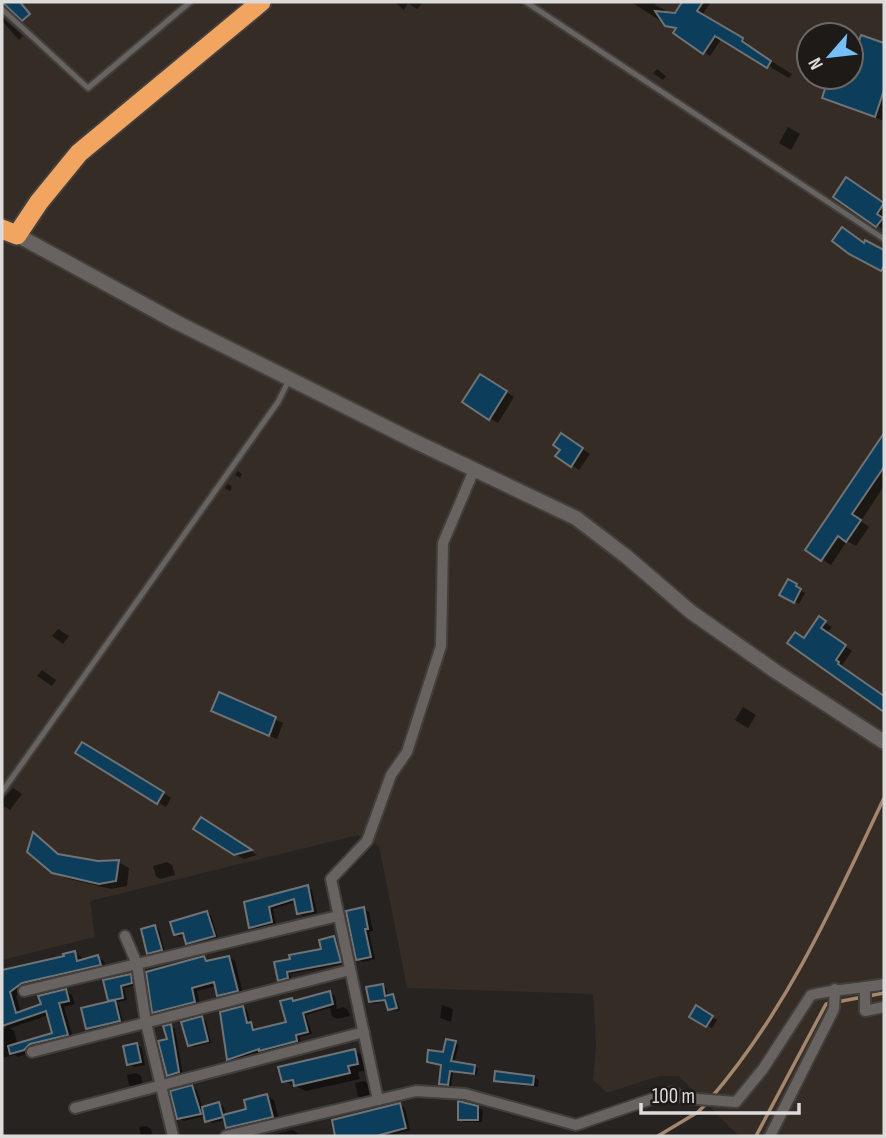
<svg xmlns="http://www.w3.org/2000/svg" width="886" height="1138" font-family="'Sofia Sans Condensed',sans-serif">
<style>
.built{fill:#342c25;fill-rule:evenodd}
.shadow{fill:#0007;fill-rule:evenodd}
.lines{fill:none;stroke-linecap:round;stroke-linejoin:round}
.stream{stroke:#a3866d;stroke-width:3.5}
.building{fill:#0c3d5b;stroke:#6f7376;stroke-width:2}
.lane-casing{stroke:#413f3c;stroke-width:9}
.street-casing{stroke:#413f3c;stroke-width:14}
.secondary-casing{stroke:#413f3c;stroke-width:18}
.highway-casing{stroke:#413f3c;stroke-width:23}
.lane{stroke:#686360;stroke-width:5}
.street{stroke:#686360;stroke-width:10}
.secondary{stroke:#686360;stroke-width:14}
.highway{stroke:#f2a461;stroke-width:19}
</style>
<rect width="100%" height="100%" fill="#272321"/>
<path class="built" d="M16,2H884V1136H739L679,1076H660L607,1093L593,1080L596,1046L593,994L407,988L379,846L358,835L90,901L95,937L2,960V15ZM809,35H851V77H809Z"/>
<g class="shadow">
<path d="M394,2H423L417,9L408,3L404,10Z"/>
<path d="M631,2H657L655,5L665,10L663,14L676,15L687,10L692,2H711L702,15L748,43L747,46L792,74L789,78L722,38L710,56L676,33L678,29L670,27Z"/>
<path d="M2,17L23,36L19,40L2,21Z"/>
<path d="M862,37L884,45V121L824,97L831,77H851V57L855,59Z"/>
<path d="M657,69L666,76L663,80L653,73Z"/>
<path d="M788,127L800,134L791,150L779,143Z"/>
<path d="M884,189L883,229L835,197L881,202Z"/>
<path d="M488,380L514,397L498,423L490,418Z"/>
<path d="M884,435V486L861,521L869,527L856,546L847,541L831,565L807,550Z"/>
<path d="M569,440L590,454L579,470L572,465L562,449Z"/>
<path d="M238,471L242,474L240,478L235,475Z"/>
<path d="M228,484L232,487L230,491L225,488Z"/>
<path d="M789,581L801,588L800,590L805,593L799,604L782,594Z"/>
<path d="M819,619L832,627L827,633L852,651L842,665L846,668L844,670L884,698V710L790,643L805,640Z"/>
<path d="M58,629L69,636L63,644L52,636Z"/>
<path d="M42,670L56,680L52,686L37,676Z"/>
<path d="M220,695L283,723L277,739L221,715Z"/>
<path d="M743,707L756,715L748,728L735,720Z"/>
<path d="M83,744L171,798L166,807L77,753Z"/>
<path d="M13,788L22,794L10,810L2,805V800Z"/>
<path d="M210,824L257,855L244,859L235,854Z"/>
<path d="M34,835L62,856L98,863L118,862L129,868L127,886L111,889L65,878L53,872Z"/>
<path d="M167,862L172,865L175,875L160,879L156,876L153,866Z"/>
<path d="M307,887L312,890L317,913L303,916L298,913L296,902L273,909L276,924L256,929L251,927L246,903Z"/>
<path d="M364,909L369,912L373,931L369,932L375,959L363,962L358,959Z"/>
<path d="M207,913L211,915L218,938L192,946L187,943L185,935L180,937L175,934Z"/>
<path d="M155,927L159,929L165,952L152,955L148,952Z"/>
<path d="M334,938L339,941L344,964L290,974L292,980L284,982L279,979L276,964L323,950Z"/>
<path d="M75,953L81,957L82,961L98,957L104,961L106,968L29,986L16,996L21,1013L43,1006L66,991L72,995L75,1004L64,1007L73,1038L18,1057L15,1055L2,1058V1029L7,1027L4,1025L2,1017V972ZM49,1015L54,1034L18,1045L14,1031L10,1028Z"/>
<path d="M229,957L235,961L243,993L224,998L219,995L216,986L197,991L200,1004L160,1015L154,1012L204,958L210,961Z"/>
<path d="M130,976L135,978L136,985L124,988L127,1000L115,1003L119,1005L123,1023L92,1031L87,1028L114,1002L110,1000L105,982Z"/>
<path d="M382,986L386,988L388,997L392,996L396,998L400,1010L394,1011L390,1009L387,1001L374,1004L370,1001Z"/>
<path d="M330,993L335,996L337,1009L343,1007L348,1010L350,1016L337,1019L332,1016L330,1008L306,1015L312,1034L300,1037L301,1043L265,1053L263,1051L233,1061L229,1059L243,1008L247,1010L251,1024L255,1027L256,1031L288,1023L292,1000L295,1002Z"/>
<path d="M442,1005L453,1009L451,1022L440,1018Z"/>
<path d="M697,1008L717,1020L712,1028L692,1016Z"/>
<path d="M202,1018L206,1021L211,1043L194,1047L189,1045Z"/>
<path d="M170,1026L175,1029L183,1074L173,1077L168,1075Z"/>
<path d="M455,1043L459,1045L454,1063L475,1066L478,1068L477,1075L453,1072L451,1086L444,1085L440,1083L443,1065L428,1061L444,1054Z"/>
<path d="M137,1045L142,1048L145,1065L134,1067L129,1064Z"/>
<path d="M355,1051L366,1057L368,1070L358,1072L360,1079L306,1091L284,1081Z"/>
<path d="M136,1073L141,1076L143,1085L134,1088L129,1085L127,1075Z"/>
<path d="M534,1077L539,1080L538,1087L500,1083L496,1080Z"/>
<path d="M364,1081L369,1084L373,1096L363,1099L358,1096L355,1083Z"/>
<path d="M192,1087L197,1090L203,1109L219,1104L224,1107L226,1116L248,1111L267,1096L274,1100L279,1120L235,1131L227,1127L226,1120L212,1123L207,1120L206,1116L184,1121L179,1118Z"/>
<path d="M400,1105L405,1108L410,1130L388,1136H337L334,1122Z"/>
<path d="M477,1107L483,1110L482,1122H464L459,1119Z"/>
<path d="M146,1126L151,1129L153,1136H141L139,1127Z"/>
<path d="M293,1130L301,1136H267Z"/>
</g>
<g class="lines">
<g class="stream">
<path d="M711,1098C787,1010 835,902 884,798"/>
<path d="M658,1136L698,1112L706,1104"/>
<path d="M756,1136L826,1004L884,993"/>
</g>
</g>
<g class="building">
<path d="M2,2H20L30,14L22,21Z"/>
<path d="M682,2H703L697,11L743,38L742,41L771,61L767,68L715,36L703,54L673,33L676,28L665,26L655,11L675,13Z"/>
<path d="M861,35L884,43V90L875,117L822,98L829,77H851V55L854,56Z"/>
<path d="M846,177L884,203L877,214L883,218L876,227L833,197Z"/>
<path d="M842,227L864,243L865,240L884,250V266L881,271L849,254L832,241Z"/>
<path d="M480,374L507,391L489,420L462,402Z"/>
<path d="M561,433L583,448L571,467L555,456L560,450L553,445Z"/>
<path d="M884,433V467L852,514L861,520L846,542L838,536L821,561L805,550Z"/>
<path d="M788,579L797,584L796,586L801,589L794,603L779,595Z"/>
<path d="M819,616L826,621L821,628L846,645L836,660L839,662L838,664L884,696V712L787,643L795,632L804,638Z"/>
<path d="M219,692L276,717L269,736L211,711Z"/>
<path d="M82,742L164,792L157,804L75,753Z"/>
<path d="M201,817L252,850L234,855L193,829Z"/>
<path d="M33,832L58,854L98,861L119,860L116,881L99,884L52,873L27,852Z"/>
<path d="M308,885L313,911L297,914L294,899L269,907L272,922L249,928L244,902Z"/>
<path d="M364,907L368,929H365L371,957L356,960L346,911Z"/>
<path d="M207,911L215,936L186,944L183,933L174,935L170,922Z"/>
<path d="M155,925L162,950L147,954L141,929Z"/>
<path d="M334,936L341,962L287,972L288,978L278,981L274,962L290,959L289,955L321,949L319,940Z"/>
<path d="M75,951L77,961L98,955L101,965L22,983L10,992L16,1013L41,1004L38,996L66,989L69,1001L59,1003L68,1035L30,1044L24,1050L10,1054L8,1046L52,1033L46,1011L2,1026V970L64,956L63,954Z"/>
<path d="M204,956L206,961L229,956L238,991L217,996L214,982L192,988L195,1002L152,1013L146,972Z"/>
<path d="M131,974L132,983L121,986L123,998L108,1001L103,980Z"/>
<path d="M383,984L385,996L393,994L397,1008L388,1010L385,1000L369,1002L366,987Z"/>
<path d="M330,991L333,1004L303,1013L308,1032L296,1035L297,1041L259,1051V1049L227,1060L220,1012L243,1006L247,1023L251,1022L253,1030L286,1022L280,1001L292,998L293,1001Z"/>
<path d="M115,1000L120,1021L86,1029L81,1008Z"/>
<path d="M696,1005L713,1016L706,1027L689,1017Z"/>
<path d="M202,1016L208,1041L188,1046L181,1022Z"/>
<path d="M171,1024L179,1072L167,1076L158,1041L167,1039L163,1026Z"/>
<path d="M446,1039L456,1041L451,1061L475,1065L474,1074L450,1071L448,1085L439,1084L441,1065L427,1062L428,1050L443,1052Z"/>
<path d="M137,1043L141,1062L127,1065L123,1046Z"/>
<path d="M355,1049L358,1064L348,1066L350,1073L294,1086L293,1080L282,1082L278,1067Z"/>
<path d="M495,1071L534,1076L533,1085L494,1081Z"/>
<path d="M192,1085L201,1114L177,1119L170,1091Z"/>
<path d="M267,1094L273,1117L226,1128L223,1115L246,1109L244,1100Z"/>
<path d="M458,1101L478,1106V1120H458Z"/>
<path d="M219,1102L223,1117L205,1122L202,1107Z"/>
<path d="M400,1103L406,1128L376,1136H335L332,1120Z"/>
</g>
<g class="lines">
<g class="lane-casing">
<g id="lane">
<path d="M526,2L884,239"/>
<path d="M2,9L88,88L190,2"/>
<path d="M2,792L278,402L288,382"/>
</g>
</g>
<g class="street-casing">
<g id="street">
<path d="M125,936L137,964L146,1023L173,1136"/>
<path d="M865,988V1011L884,1007"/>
<path d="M24,991L338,916"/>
<path d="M32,1052L350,970"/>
<path d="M378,1100L331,879L367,841L391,775L407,752L441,646L443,543L474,470"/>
<path d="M75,1108L364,1032"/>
<path d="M226,1136L416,1091L465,1094L576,1125L672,1092L684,1098L736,1102L763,1069L811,995C835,989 860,989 884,984"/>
<path d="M770,1136L834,1009L835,989"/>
</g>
</g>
<g class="secondary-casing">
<path id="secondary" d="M17,235L176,322L412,440L576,518L627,557L691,612L775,671L884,742"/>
</g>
<g class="highway-casing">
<path id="highway" d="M2,229L17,235L39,202L79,153L261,2"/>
</g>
<use href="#lane" class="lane"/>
<use href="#street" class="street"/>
<use href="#secondary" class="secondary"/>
<use href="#highway" class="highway"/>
</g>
<rect width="886" height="1138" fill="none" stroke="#dedcda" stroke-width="7"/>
<g transform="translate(830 56) rotate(242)"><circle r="33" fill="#1d1a17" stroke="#6a6865" stroke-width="2"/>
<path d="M0-5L12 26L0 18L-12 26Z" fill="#75c0f6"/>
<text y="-10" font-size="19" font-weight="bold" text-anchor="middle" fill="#dedcda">N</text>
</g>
<path d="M641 1103v10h158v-10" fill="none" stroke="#dedcda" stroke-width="3.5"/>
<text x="652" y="1103" font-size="21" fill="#dedcda" stroke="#1d1a17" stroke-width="5" paint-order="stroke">100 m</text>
</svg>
